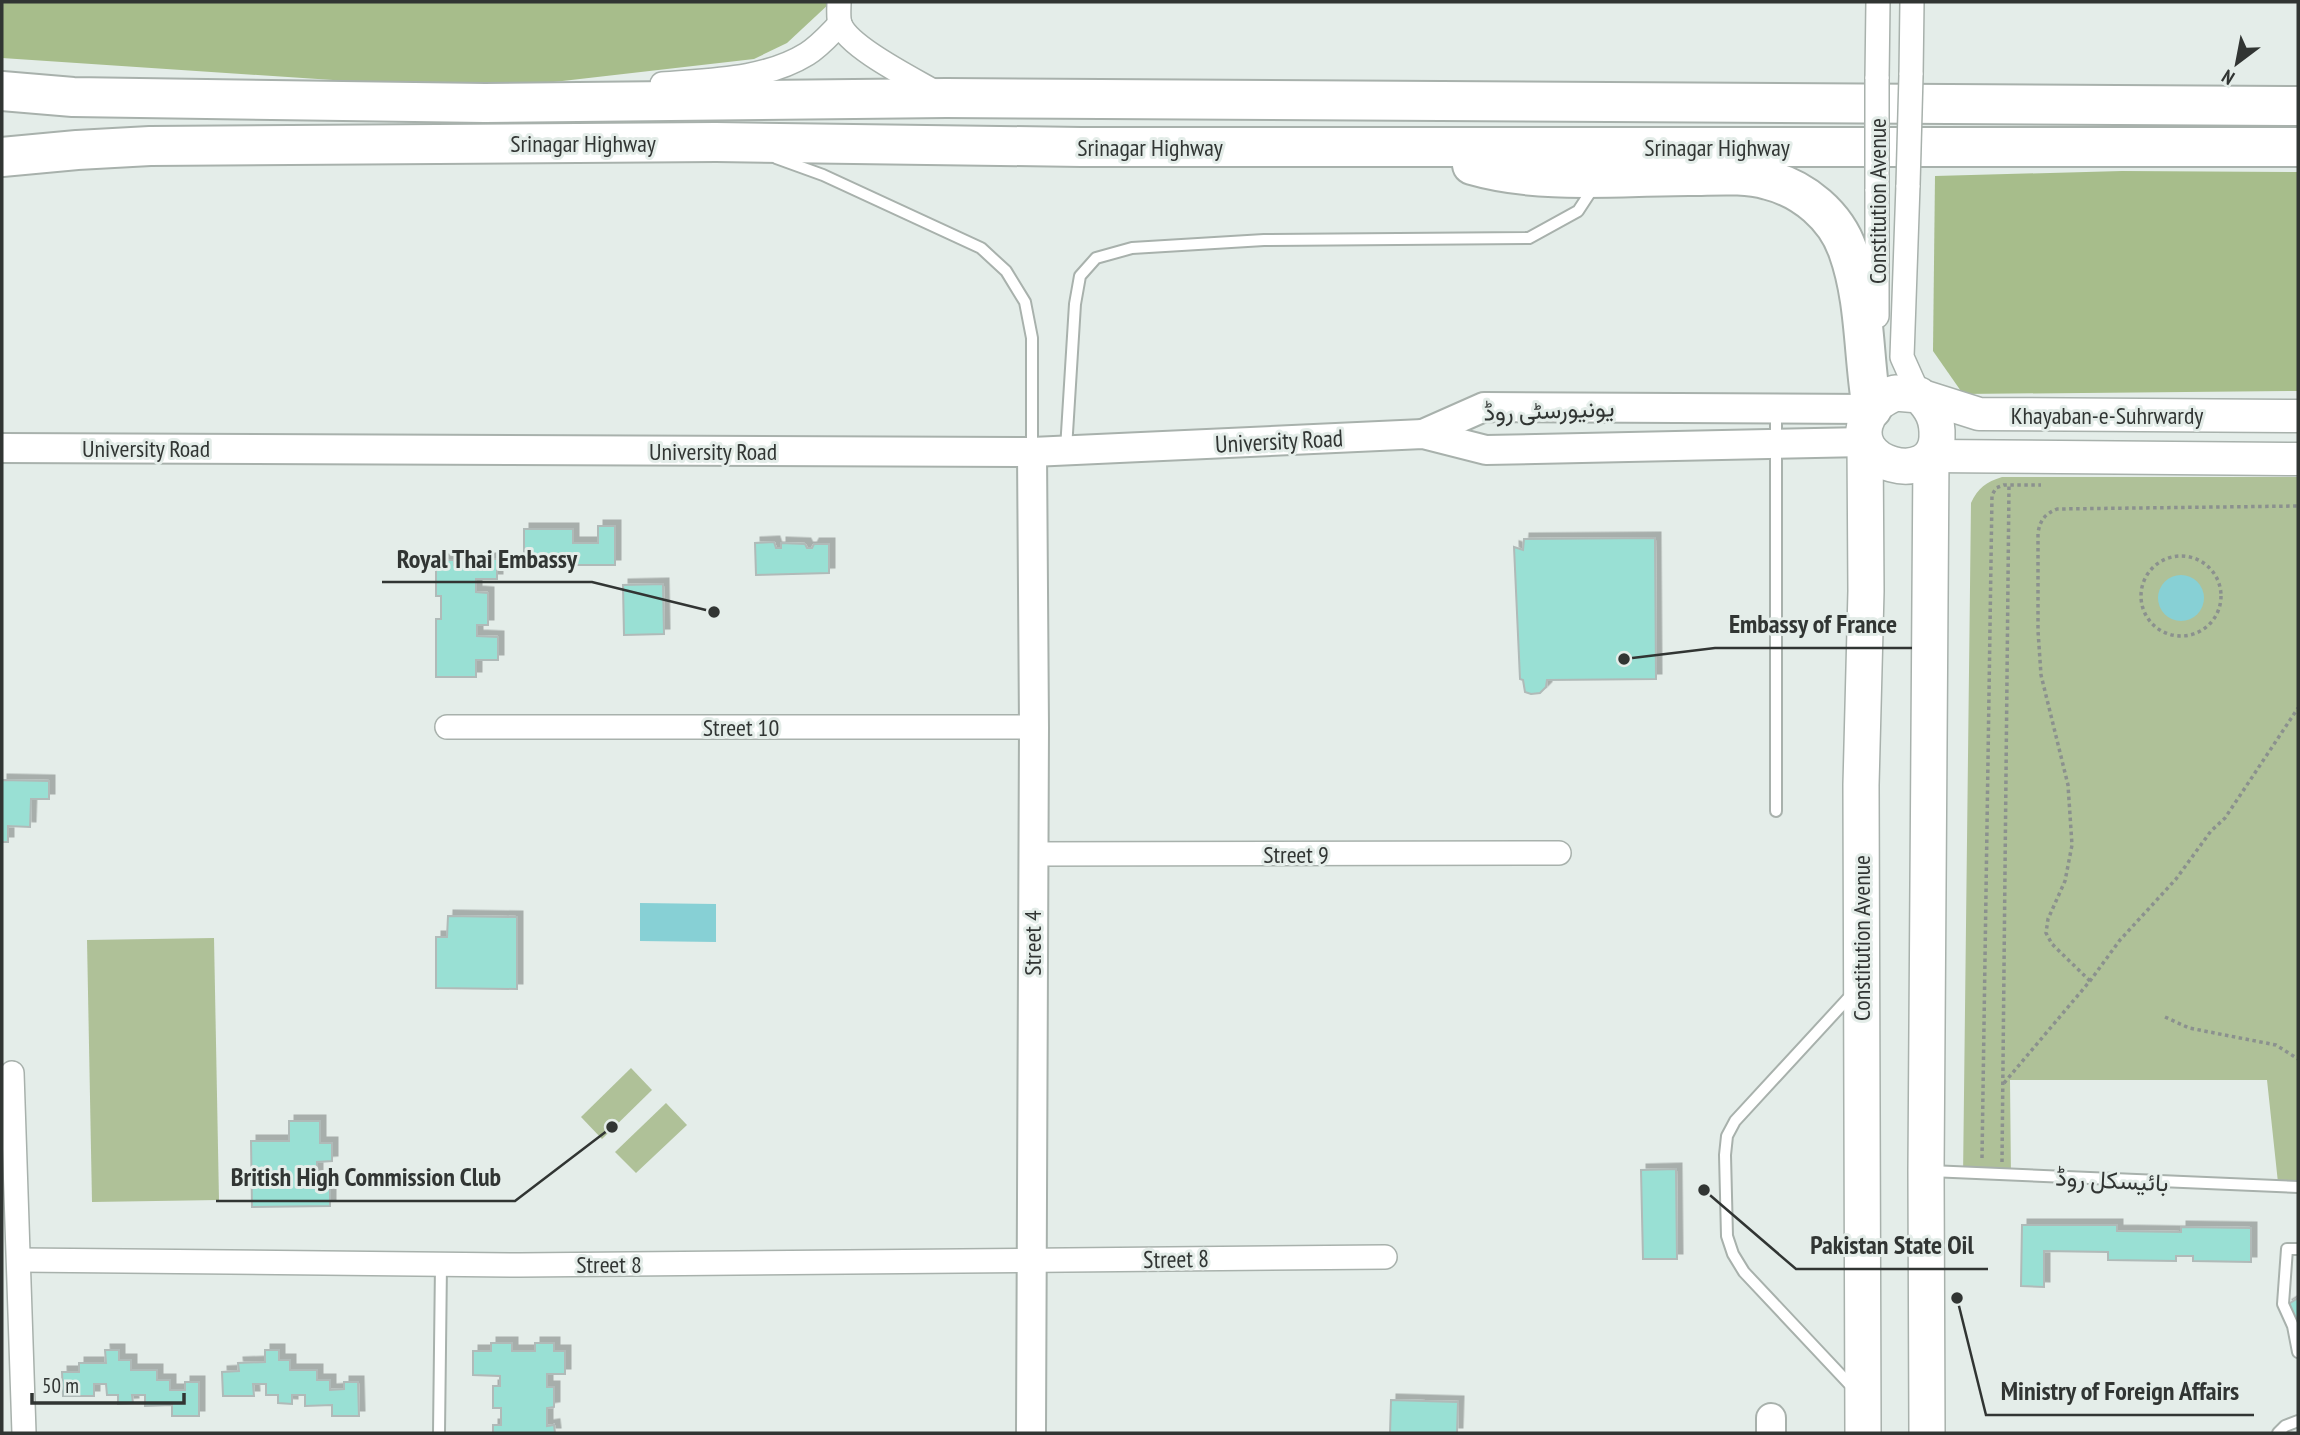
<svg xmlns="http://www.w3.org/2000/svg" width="2300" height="1435" font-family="'PT Sans Narrow',Vazirmatn,sans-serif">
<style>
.green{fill:#afc198}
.forest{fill:#a7bd8b}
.water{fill:#87d0d5}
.building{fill:#99e0d4;stroke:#b0bab8;stroke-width:2;filter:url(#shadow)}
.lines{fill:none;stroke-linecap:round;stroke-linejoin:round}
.service-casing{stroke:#a8b1ac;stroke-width:14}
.minor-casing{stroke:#a8b1ac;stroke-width:26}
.tertiary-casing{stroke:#a8b1ac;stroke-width:32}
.secondary-casing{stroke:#a8b1ac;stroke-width:35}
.primary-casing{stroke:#a8b1ac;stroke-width:38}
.trunk-casing{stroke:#a8b1ac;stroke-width:42}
.path{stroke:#8b918e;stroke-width:3.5;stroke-dasharray:3.5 3.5;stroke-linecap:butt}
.service{stroke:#fff;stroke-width:10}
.minor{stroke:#fff;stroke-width:23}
.tertiary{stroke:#fff;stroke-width:28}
.secondary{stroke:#fff;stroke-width:32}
.primary{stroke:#fff;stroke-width:35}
.trunk{stroke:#fff;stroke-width:38}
.minor-bridge-casing{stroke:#a8b1ac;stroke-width:26;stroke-linecap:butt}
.minor-bridge{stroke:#fff;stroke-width:23}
.labels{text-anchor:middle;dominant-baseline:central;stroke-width:6;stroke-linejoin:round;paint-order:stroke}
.street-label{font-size:24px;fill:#313533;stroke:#e4ede9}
.leader{fill:none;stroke:#313533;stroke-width:2.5}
.callout-dot{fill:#313533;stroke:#e4ede9;stroke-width:2.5}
.callout-label{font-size:26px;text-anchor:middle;font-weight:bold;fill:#313533;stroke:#e4ede9;stroke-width:6;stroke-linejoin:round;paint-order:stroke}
</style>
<defs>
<filter id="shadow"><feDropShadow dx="5.5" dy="-5.5" stdDeviation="0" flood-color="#0004"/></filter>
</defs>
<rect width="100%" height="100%" fill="#e4ede9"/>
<g class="green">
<path d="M2002,477H2298V1191L2279,1192L2267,1080H2010L2011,1179H1963L1971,503C1978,488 1986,482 2002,477Z"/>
<path d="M214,938L219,1200L92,1202L87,940Z"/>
<path d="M631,1068L652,1090L602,1139L581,1117Z"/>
<path d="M666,1103L687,1125L636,1173L615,1152Z"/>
</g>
<g class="forest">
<path d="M2,2H831L787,43L754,59L483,90L2,58Z"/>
<path d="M2122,171L2298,172V391L1963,394L1933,351L1935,176Z"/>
</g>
<g class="water">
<circle cx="2181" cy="598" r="23"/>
<path d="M640,903L716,904V942L640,941Z"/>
</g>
<g class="building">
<path d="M598,526H615V565H574V557H556V567H524V529H573V543H598Z"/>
<path d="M1655,538L1656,679L1547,680L1546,687L1540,693L1531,694L1525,692L1523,680L1520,679L1514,547L1523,550L1524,539Z"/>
<path d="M774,542L776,548H781V543L805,544L807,548H812L814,544H829V573L756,575L755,543Z"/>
<path d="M475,559H497V579H476V592L488,593V625H477V636L498,637V660H476V677H436V619H441V596H436V560H454V565H475Z"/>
<path d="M663,584L664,634L624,635L623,585Z"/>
<path d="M2,780L49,781V799H31L30,827L8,826V842H2Z"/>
<path d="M448,916L517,917V989L436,988V937H447Z"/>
<path d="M289,1121H320V1143H332V1161L317,1162V1188H330V1206L252,1207L251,1141H289Z"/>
<path d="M1676,1169L1677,1259H1643L1641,1170Z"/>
<path d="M2022,1225H2117V1231L2181,1232V1227L2251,1228V1262L2193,1261V1256H2176V1261L2108,1260V1252L2044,1251V1287L2021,1286Z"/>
<path d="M2298,1298V1324L2287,1305Z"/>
<path d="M491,1343H512V1351H535V1343H554V1351H565V1374H547V1387H554V1407L547,1408V1426L554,1425L555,1433H493V1425H501V1408H493V1386H500V1376L473,1375V1351H491Z"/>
<path d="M105,1350H119V1360H131V1370H157V1380H170V1390H185V1382H199V1416H172V1405L145,1406V1395H132L133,1403L118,1404V1395H107L106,1384H94V1396H63L62,1372H79V1363H106Z"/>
<path d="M265,1350H279V1360H290V1370H317V1380H330V1390L344,1389V1382H358L359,1416H332V1405L305,1406V1395H292V1404L278,1403V1395H266V1384H253L254,1396H223L222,1372L239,1371L238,1363L265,1362Z"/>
<path d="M1391,1400L1458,1402L1457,1433H1390Z"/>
</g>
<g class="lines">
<g class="service-casing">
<g id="service">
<path d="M776,158L823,175L981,248L1006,271L1025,302L1032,338V449"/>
<path d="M1066,449L1075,304L1080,276L1096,258L1132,248L1264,240L1529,238L1578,211L1595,185"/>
<path d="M1776,811V411"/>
<path d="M1853,993L1735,1121L1727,1136L1725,1155L1727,1236L1733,1254L1744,1272L1854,1389"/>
<path d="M1930,1171L2298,1187"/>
<path d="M2298,1249H2287L2283,1304L2293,1326L2298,1352"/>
<path d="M439,1433L441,1264"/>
<path d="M2278,1433L2285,1426L2298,1421"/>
</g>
</g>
<g class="minor-casing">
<g id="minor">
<path d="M839,2C839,8 838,18 840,24C849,48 917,81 940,95"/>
<path d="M1911,75L1912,2"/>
<path d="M1877,79L1878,2"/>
<path d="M662,84C710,80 765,80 807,54C820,46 830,34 840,24"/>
<path d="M1908,185L1902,357L1919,395"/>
<path d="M1877,189V316"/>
<path d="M447,727H1034"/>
<path d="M1033,854L1559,853"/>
<path d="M12,1073L24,1433"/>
<path d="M19,1260L520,1265L1385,1257"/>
</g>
</g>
<g class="tertiary-casing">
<g id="tertiary">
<path d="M1423,434L1484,407L1872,409"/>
<path d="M2,448L1032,452L1423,434L1486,450L1865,442"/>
<path d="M1771,1418V1433"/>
<path d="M1031,1433L1034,727L1032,452"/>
</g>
</g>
<g class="secondary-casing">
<g id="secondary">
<path d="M1919,395L1979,414L2298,416"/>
<path d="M1931,456L2298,459"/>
</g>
</g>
<g class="primary-casing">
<g id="primary">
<path d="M1895,393L1919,395C1932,408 1938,419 1937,438C1934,488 1844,465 1868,417C1874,404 1882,399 1895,393Z"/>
<path d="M1863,1433L1861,785L1866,591L1865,442"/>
<path d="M1927,1433L1926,1171L1931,456"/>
</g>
</g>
<g class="trunk-casing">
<g id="trunk">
<path d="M2,91L73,97L485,103L946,98L2298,106"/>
<path d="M2,157L77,150L150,146L716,142L1081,147H2298"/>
<path d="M1472,165C1541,185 1618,176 1689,176C1714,176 1744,173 1768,180C1804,189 1836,216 1848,251C1866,301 1863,357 1872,409"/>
</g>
</g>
<g class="path">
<circle cx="2181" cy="596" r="40"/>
<path d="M2090,981L2052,944L2046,933L2048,919L2065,881L2072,845L2068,785L2041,675L2038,631V533C2040,520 2045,514 2057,509L2298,506"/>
<path d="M2165,1017L2189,1028L2276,1045L2298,1059"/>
<path d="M2004,1083L2090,981L2120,940L2176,879L2211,831L2225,818L2298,708"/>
<path d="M1982,1158L1992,495L1996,488L2004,485H2041"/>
<path d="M2002,1162L2009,485"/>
</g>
<use href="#service" class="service"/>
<use href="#minor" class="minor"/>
<use href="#tertiary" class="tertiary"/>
<use href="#secondary" class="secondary"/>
<use href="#primary" class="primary"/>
<use href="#trunk" class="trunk"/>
<g class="minor-bridge-casing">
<g id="minor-bridge">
<path d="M1908,185L1911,75"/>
<path d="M1877,189V79"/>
</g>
</g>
<use href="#minor-bridge" class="minor-bridge"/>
</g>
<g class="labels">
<g class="street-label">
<text x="583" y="143">Srinagar Highway</text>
<text x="1150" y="147">Srinagar Highway</text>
<text x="1717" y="147">Srinagar Highway</text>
<text transform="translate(1877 201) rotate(-90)">Constitution Avenue</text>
<text transform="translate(1549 410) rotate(-2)">یونیورسٹی روڈ</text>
<text x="2107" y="415">Khayaban-e-Suhrwardy</text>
<text transform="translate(1279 441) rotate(-3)">University Road</text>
<text x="146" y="448">University Road</text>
<text x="713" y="451">University Road</text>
<text x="741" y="727">Street 10</text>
<text x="1296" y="854">Street 9</text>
<text transform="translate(1861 938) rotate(-90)">Constitution Avenue</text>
<text transform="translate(1032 943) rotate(-90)">Street 4</text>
<text transform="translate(2112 1180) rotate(3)">بائیسکل روڈ</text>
<text transform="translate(1176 1259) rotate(-1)">Street 8</text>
<text x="609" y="1264">Street 8</text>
</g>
</g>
<path class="leader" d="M714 612L592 582H382M1624 659L1715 648H1912M612 1127L515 1201H216M1704 1190L1796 1269H1988M1957 1298L1986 1415H2254"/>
<g class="callout-dot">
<circle cx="714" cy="612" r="7"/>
<circle cx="1624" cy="659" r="7"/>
<circle cx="612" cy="1127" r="7"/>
<circle cx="1704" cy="1190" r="7"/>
<circle cx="1957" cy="1298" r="7"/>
</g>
<g class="callout-label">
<text x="487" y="568">Royal Thai Embassy</text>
<text x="1813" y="633">Embassy of France</text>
<text x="366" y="1186">British High Commission Club</text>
<text x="1892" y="1254">Pakistan State Oil</text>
<text x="2120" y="1400">Ministry of Foreign Affairs</text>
</g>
<rect width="2300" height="1435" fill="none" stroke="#313533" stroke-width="7"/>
<g transform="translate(2237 63) rotate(212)" stroke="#e4ede9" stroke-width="5" paint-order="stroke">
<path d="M0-5L12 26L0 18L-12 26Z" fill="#313533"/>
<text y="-10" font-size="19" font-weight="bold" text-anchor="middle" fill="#313533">N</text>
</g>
<path d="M32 1393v10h152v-10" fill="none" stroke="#313533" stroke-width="3.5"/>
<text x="42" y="1393" font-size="21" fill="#313533" stroke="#e4ede9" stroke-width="5" paint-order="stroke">50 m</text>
</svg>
